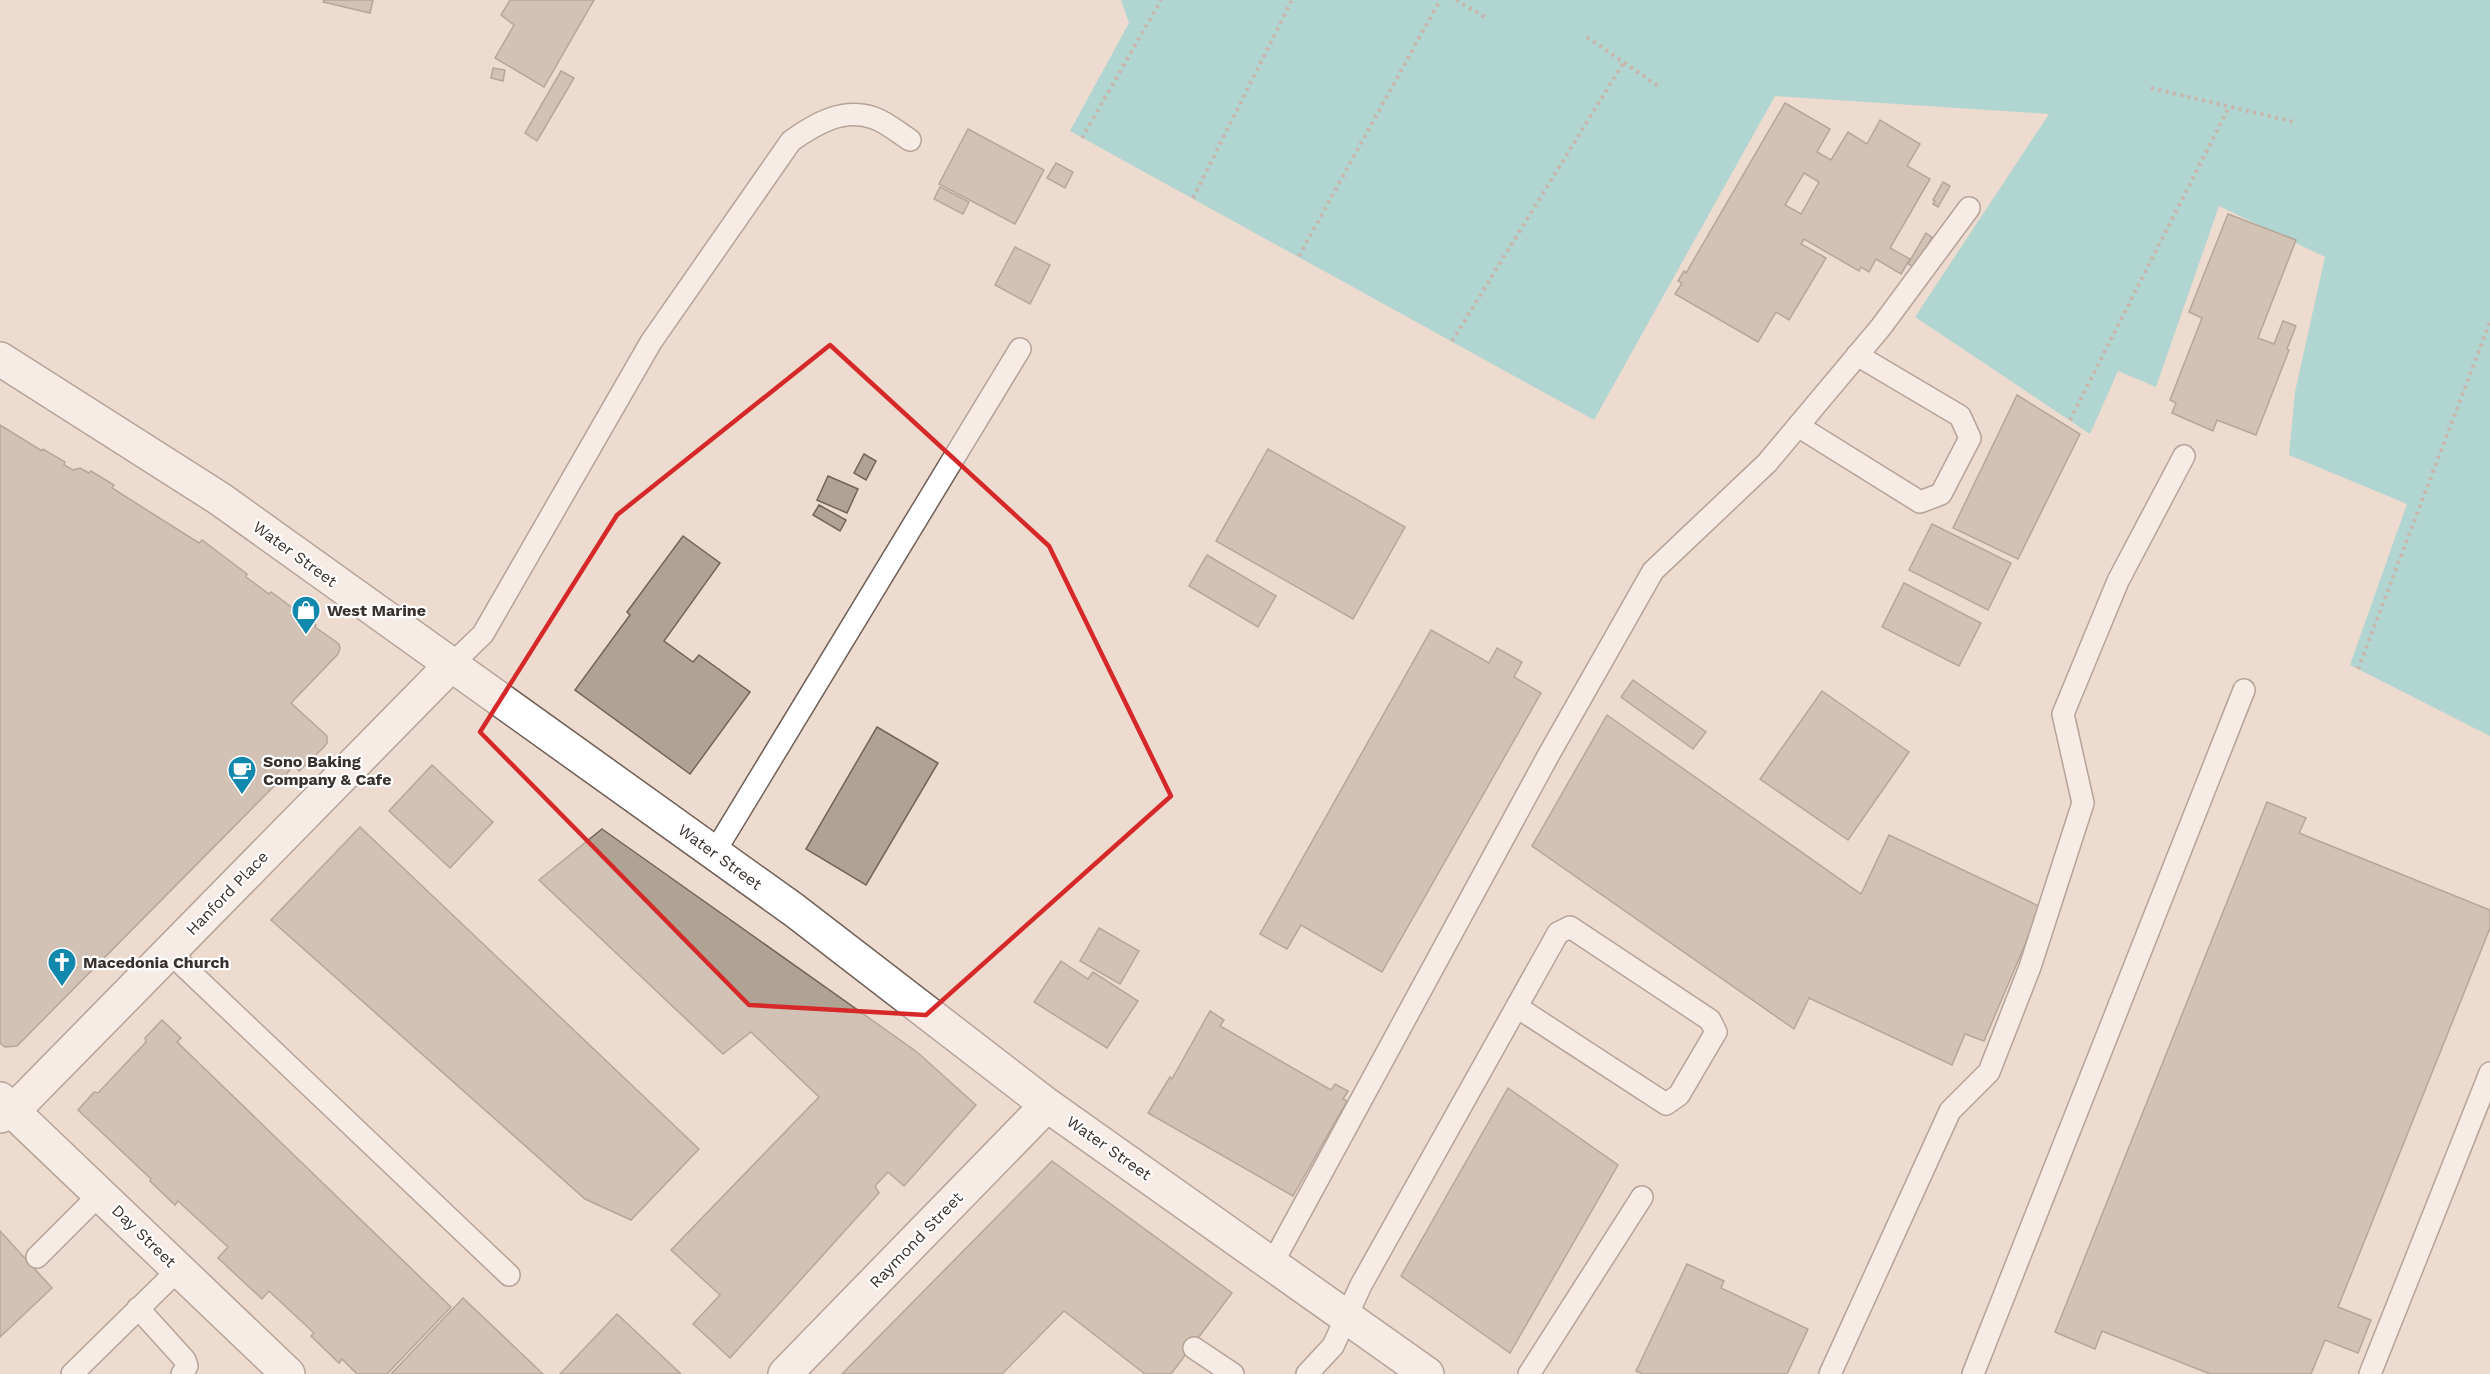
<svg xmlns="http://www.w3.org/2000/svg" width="2490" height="1374" font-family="'Work Sans',sans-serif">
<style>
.water{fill:#66ced1}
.building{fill:#b0a394;stroke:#716557;stroke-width:1.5;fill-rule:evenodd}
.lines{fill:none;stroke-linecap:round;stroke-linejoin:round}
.service-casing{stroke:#6f5f55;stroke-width:24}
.minor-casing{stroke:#6f5f55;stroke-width:36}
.secondary-casing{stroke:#6f5f55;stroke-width:36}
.path{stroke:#998b83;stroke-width:4;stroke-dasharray:3 4.5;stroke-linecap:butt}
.service{stroke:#fff;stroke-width:21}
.minor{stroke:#fff;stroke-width:33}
.secondary{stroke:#fff;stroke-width:33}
.marked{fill:none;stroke:#d62828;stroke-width:4.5;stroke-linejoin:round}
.labels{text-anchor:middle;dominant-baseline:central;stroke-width:4.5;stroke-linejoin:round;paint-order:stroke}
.street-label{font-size:16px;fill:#39312d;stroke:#fff}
.poi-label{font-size:16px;font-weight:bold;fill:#39312d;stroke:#fff;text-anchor:start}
</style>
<rect width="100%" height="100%" fill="#eedbd0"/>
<path class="water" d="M1121,0H2490V736L2350,665L2407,504L2289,455L2295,392L2325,257L2219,206L2156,387L2118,371L2090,434L1915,317L2049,114L1775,96L1594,420L1070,131L1129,23Z"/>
<g class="building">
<path d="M324,0H373L370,13L323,2Z"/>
<path d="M510,0H594L544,87L495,58L514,25L501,15Z"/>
<path d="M493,68L505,70L503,81L491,78Z"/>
<path d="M561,71L574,78L537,141L525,133Z"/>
<path d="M1785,103L1830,129L1817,152L1831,160L1848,132L1867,144L1880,120L1920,144L1907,166L1930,179L1890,248L1910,259L1901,274L1876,259L1869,272L1861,267L1859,271L1804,239L1801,244L1826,258L1789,320L1776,312L1758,342L1675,294L1682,283L1678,281L1684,271L1686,273ZM1804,173L1819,182L1801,214L1785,205Z"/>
<path d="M968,129L1044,170L1015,224L939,184Z"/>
<path d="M1056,163L1073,172L1065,188L1047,178Z"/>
<path d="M1943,182L1950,186L1938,207L1933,204L1935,201L1933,200Z"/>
<path d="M940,187L969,202L963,214L934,199Z"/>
<path d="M2228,214L2296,240L2258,338L2274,344L2283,321L2296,326L2287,349L2289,350L2256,435L2217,420L2213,431L2172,413L2176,403L2170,400L2202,318L2189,312Z"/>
<path d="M1926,233L1932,237L1916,268L1908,264Z"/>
<path d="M1015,247L1050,265L1030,304L995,285Z"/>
<path d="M2017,395L2080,434L2018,559L1953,528Z"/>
<path d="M0,425L42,451L43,449L65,462L64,465L73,470L80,468L89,473L91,471L114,485L112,488L199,543L202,540L247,574L246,577L269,594L271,592L316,625L315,627L339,644L340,648L338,654L291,703L327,736V743L324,747L299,771L294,766L17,1046L5,1047L0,1043Z"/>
<path d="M1268,449L1405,527L1353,619L1216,541Z"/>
<path d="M864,454L876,461L866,480L854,473Z"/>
<path d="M828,476L858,489L847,513L817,500Z"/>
<path d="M819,505L846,520L840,531L813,515Z"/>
<path d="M1932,524L2011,563L1988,610L1909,570Z"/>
<path d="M683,536L720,563L664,641L693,662L699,655L750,692L690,774L575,690L630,615L627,612Z"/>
<path d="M1207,555L1276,596L1258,627L1189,586Z"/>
<path d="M1904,583L1981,623L1959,666L1882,627Z"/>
<path d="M1431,630L1489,663L1497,648L1522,662L1514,677L1541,693L1382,972L1301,925L1287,949L1260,934Z"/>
<path d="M1633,680L1706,732L1693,749L1621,697Z"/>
<path d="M1822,691L1909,752L1848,840L1760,779Z"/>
<path d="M1607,715L1861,894L1889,835L2041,907L1984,1041L1965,1034L1952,1065L1809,998L1794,1029L1532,846Z"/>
<path d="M877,727L938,763L866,885L806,849Z"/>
<path d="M432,765L493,822L450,868L389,811Z"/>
<path d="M2267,802L2306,818L2299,833L2490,910V928L2338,1307L2371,1320L2358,1353L2325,1340L2311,1374H2210L2102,1331L2095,1349L2055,1332Z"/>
<path d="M360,827L699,1149L631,1220L585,1199L271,920Z"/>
<path d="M602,829L917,1052L976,1105L904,1186L888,1172L875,1186L879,1193L730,1358L693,1324L720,1295L671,1250L819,1097L751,1032L723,1054L539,880Z"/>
<path d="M1099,928L1139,951L1120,984L1080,961Z"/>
<path d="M1061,961L1088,979L1093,972L1138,1001L1107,1048L1034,1002Z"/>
<path d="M1210,1011L1224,1020L1220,1026L1331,1090L1335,1084L1348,1091L1343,1099L1347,1101L1293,1196L1148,1113L1170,1077L1172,1079Z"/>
<path d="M162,1020L181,1038L177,1042L451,1307L387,1374H357L342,1359L339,1363L311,1336L314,1333L269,1291L262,1299L218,1258L228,1247L178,1201L175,1205L150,1181L151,1179L78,1110L94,1092L98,1093L146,1042L145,1038Z"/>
<path d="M1508,1088L1618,1165L1510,1353L1401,1276Z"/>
<path d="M1052,1161L1232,1293L1171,1374H1145L1064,1311L1002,1374H842Z"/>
<path d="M0,1231L52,1288L0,1337Z"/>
<path d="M1687,1264L1724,1281L1721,1288L1808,1329L1787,1374H1643L1636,1371Z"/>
<path d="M463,1298L543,1374H391Z"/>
<path d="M617,1314L681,1374H560Z"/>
</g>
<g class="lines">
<g class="service-casing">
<g id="service">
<path d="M1798,426L1920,502L1941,494L1970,438L1960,416L1857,355"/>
<path d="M451,665L483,634L651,342L791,141C815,124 843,107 874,118C886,122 899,133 910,140"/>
<path d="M714,853L1020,349"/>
<path d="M169,952L509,1275"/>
<path d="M37,1257L100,1194"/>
<path d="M1272,1264L1548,756L1653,571L1767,463L1881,327L1969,208"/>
<path d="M138,1308L185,1360L187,1366L182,1374"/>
<path d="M1194,1348L1233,1374"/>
<path d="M72,1374L179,1269"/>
<path d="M1307,1374L1333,1346L1361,1285L1558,933L1570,927L1710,1020L1716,1032L1679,1095L1666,1104L1517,1007"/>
<path d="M1529,1374L1642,1197"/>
<path d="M1830,1374L1950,1111L1989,1072L2030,967L2083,803L2063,714L2118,581L2184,456"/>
<path d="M1973,1374L2244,690"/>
<path d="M2370,1374L2490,1073"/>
</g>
</g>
<g class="minor-casing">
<g id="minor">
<path d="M0,1099L288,1374"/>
<path d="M0,1116L13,1111L451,665"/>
<path d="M785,1374L1047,1105"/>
</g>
</g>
<g class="secondary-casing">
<path id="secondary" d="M0,359L220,499L794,910L1047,1105L1427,1374"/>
</g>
<g class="path">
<path d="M1456,0L1488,19"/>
<path d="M1587,37L1658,86"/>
<path d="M2151,88L2294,122"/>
<path d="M1082,138L1161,0"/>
<path d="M1193,198L1292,0"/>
<path d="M1299,256L1440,0"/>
<path d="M1452,341L1624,62"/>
<path d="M2070,420L2229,107"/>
<path d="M2358,669L2490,322"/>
</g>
<use href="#service" class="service"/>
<use href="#minor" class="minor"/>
<use href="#secondary" class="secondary"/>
</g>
<path d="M0 0H2490V1374H0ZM830,345L1049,546L1171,796L926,1015L749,1005L480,732L617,515Z" fill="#eedbd0" fill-opacity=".55" fill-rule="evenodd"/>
<path class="marked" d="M830,345L1049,546L1171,796L926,1015L749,1005L480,732L617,515Z"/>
<defs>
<g id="shop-pin" transform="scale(1.5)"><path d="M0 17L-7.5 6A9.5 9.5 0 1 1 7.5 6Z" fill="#1388ad" stroke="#fff"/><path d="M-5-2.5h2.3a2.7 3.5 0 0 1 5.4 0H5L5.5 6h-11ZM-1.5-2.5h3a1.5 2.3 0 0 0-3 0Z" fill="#fff"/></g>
<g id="cafe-pin" transform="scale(1.5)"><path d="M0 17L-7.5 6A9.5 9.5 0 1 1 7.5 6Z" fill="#1388ad" stroke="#fff"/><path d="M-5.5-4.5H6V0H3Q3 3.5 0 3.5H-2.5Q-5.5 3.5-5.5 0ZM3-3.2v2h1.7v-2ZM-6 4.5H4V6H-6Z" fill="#fff"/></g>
<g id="church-pin" transform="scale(1.5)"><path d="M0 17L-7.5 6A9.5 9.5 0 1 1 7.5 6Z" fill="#1388ad" stroke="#fff"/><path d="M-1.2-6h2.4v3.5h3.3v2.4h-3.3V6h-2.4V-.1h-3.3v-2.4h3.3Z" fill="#fff"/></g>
</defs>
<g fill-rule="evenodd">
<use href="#shop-pin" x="306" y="610"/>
<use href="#cafe-pin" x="242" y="770"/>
<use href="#church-pin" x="62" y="962"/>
</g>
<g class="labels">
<g class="street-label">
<text transform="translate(295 554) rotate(36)">Water Street</text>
<text transform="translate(720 857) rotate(36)">Water Street</text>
<text transform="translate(227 893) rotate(-46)">Hanford Place</text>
<text transform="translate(1109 1148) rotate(35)">Water Street</text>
<text transform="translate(144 1236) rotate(44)">Day Street</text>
<text transform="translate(916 1240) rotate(-46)">Raymond Street</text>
</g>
<g class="poi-label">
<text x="327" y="610">West Marine</text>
<text x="263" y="761">Sono Baking<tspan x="263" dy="18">Company &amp; Cafe</tspan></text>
<text x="83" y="962">Macedonia Church</text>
</g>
</g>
</svg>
